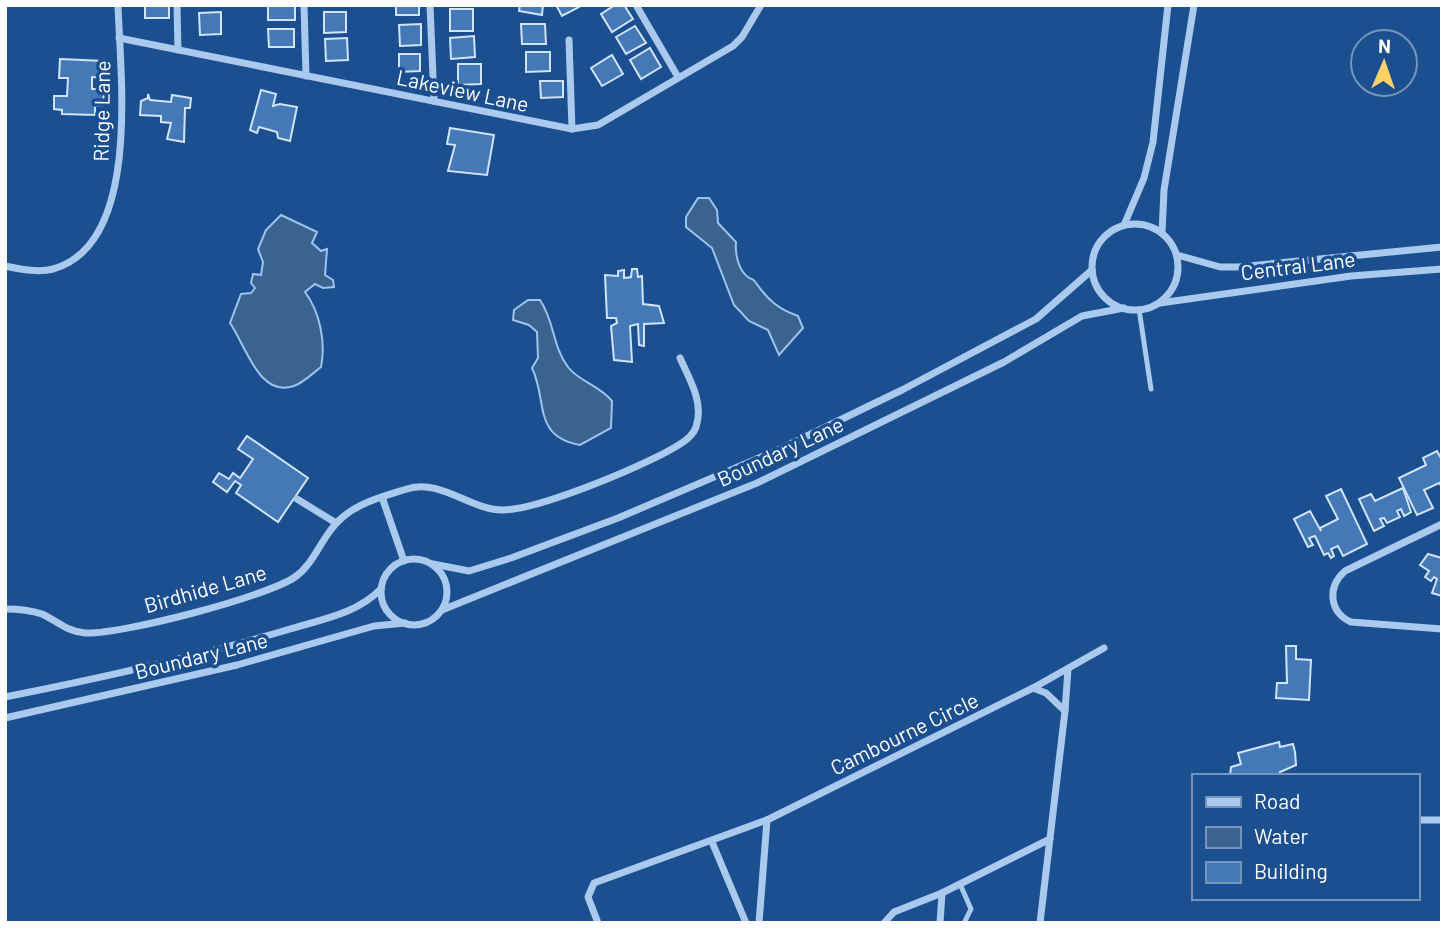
<svg xmlns="http://www.w3.org/2000/svg" width="1447" height="928" font-family="Barlow,sans-serif">
<style>
.water{fill:#3c6290;stroke:#9cc4f0;stroke-width:2}
.building{fill:#4478b7;stroke:#cfe3fa;stroke-width:2}
.lines{fill:none;stroke-linecap:round;stroke-linejoin:round}
.service{stroke:#a9c9ee;stroke-width:5}
.minor{stroke:#a9c9ee;stroke-width:7}
.labels{text-anchor:middle;dominant-baseline:central;stroke-width:7;stroke-linejoin:round;paint-order:stroke}
.street-label{font-size:21px;fill:#fff;stroke:#1b4f8f}
</style>
<rect width="100%" height="100%" fill="#1b4f8f"/>
<g class="water">
<path d="M698,198H709L717,210L718,223L736,242C735,253 738,270 748,277C753,281 752,277 756,283C768,300 778,309 798,316L803,328L779,355L768,330L749,321L734,305L712,248L686,227V217Z"/>
<path d="M281,215L317,232L312,243L321,251L327,249L325,275L333,280L334,287L323,288L315,284L305,292C320,312 326,343 321,367C313,373 303,383 294,386C259,398 246,346 230,323L241,294L251,293L255,288L251,283L253,274L261,275L263,262L258,249L266,230Z"/>
<path d="M528,300H540C555,322 552,346 568,367C578,381 599,385 612,401L611,428L580,445C532,436 548,401 532,368L538,358L537,332L529,325L513,320L514,310Z"/>
</g>
<g class="building">
<rect x="145" y="5" width="24" height="13"/>
<rect x="268" y="5" width="27" height="15"/>
<rect x="396" y="5" width="23" height="10"/>
<path d="M520,5H543L542,15L519,11Z"/>
<path d="M556,5H581V6L562,16Z"/>
<path d="M615,5H624L633,19L612,32L601,14Z"/>
<rect x="450" y="9" width="23" height="22"/>
<path d="M221,12V34L200,35L199,13Z"/>
<path d="M324,12H346V32L324,33Z"/>
<path d="M421,24V45L400,46L399,25Z"/>
<path d="M521,24H545L546,44H522Z"/>
<path d="M635,26L646,43L626,54L616,37Z"/>
<path d="M268,29H294V47H269Z"/>
<path d="M474,36L475,57L451,59L450,38Z"/>
<path d="M347,38L348,60L326,61L325,39Z"/>
<path d="M650,48L661,67L641,79L630,60Z"/>
<path d="M526,52H550V71L526,72Z"/>
<path d="M399,54H420V71L399,72Z"/>
<path d="M612,55L623,74L602,86L591,68Z"/>
<path d="M60,59L104,61V78L92,77V89H104L103,106H95V115L62,114V110L54,109V96H67L68,78H59Z"/>
<path d="M458,64H481V84L458,85Z"/>
<path d="M540,81H563V97L541,98Z"/>
<path d="M261,90L276,94L273,106L280,104L297,107L290,141L278,138L277,132L259,127L257,133L250,130Z"/>
<path d="M148,94L150,100L171,102L172,95L191,98L190,108H185L184,142L167,139L171,123L161,122V116L140,115L141,101L148,98Z"/>
<path d="M450,128L494,135L487,175L448,171L455,145L447,144Z"/>
<path d="M632,269H637L638,277L642,276L643,304L659,306L664,323L644,324V346L639,345L638,324L630,326L632,362L614,360L611,326L617,323L616,318H607L605,275L618,276V271L624,270V278L631,277Z"/>
<path d="M247,436L308,478L278,522L236,493L241,485L235,481L227,492L213,482L219,473L229,479L233,473L240,478L253,459L238,449Z"/>
<path d="M1437,451L1442,460V487L1439,483L1424,490L1433,508L1417,515L1399,478L1426,465L1423,458Z"/>
<path d="M1403,488L1411,512L1404,516L1401,509L1397,511L1400,517L1387,523L1384,518L1380,519L1384,526L1374,531L1359,499L1371,494L1375,501Z"/>
<path d="M1341,489L1367,544L1343,556L1338,546L1331,549L1334,556L1331,558L1328,553L1324,555L1315,536L1309,538L1313,545L1308,547L1294,519L1310,511L1321,531L1320,528L1338,519L1326,496Z"/>
<path d="M1428,554L1442,558V596L1432,593L1437,579L1434,577L1431,581L1425,577L1429,571L1420,565Z"/>
<path d="M1286,646H1296V659L1311,660L1309,700L1276,698L1277,683H1287Z"/>
<path d="M1279,742L1280,747L1293,744L1295,752L1296,765L1280,772L1282,776H1230L1231,767L1241,764L1238,753Z"/>
</g>
<g class="lines">
<g class="service">
<path d="M1139,309L1151,389"/>
<path d="M960,884L971,909L964,923"/>
</g>
<g class="minor">
<path d="M177,5L178,50"/>
<path d="M304,5L306,76"/>
<path d="M430,5L434,101"/>
<path d="M636,5L678,77"/>
<path d="M119,38L572,129L598,125L733,46L742,37L761,5"/>
<path d="M569,40L572,129"/>
<circle cx="1135" cy="267" r="43"/>
<path d="M1124,225L1144,178L1153,142L1168,5"/>
<path d="M1162,233L1164,190L1194,5"/>
<path d="M1177,255L1220,267H1238L1442,247"/>
<path d="M5,266C20,269 38,273 53,269C142,244 120,74 118,5"/>
<path d="M1160,303L1351,276L1442,269"/>
<path d="M382,497L404,561"/>
<path d="M297,499L336,523"/>
<path d="M1442,524L1345,571C1327,587 1329,612 1351,622L1442,629"/>
<circle cx="414" cy="592" r="33"/>
<path d="M433,564L469,571L511,558L618,518L780,449L902,390L1036,319L1092,270"/>
<path d="M5,609C18,609 30,610 42,614C57,621 68,632 85,633C120,635 266,597 295,577C311,566 318,547 330,531C348,505 378,498 407,489C440,478 470,510 503,510C538,510 657,462 686,440C691,436 696,430 697,423C703,401 689,378 680,358"/>
<path d="M442,610L757,483L1004,362L1082,316L1124,308"/>
<path d="M1033,688L1104,648"/>
<path d="M5,697C101,678 197,657 290,629C323,619 356,614 381,589"/>
<path d="M1065,711L1068,669"/>
<path d="M5,718L237,665L374,626L405,623"/>
<path d="M1417,820H1442"/>
<path d="M712,842L746,923"/>
<path d="M598,923L588,897L594,883L767,820L1033,688L1046,693L1065,711L1040,923"/>
<path d="M759,923L767,820"/>
<path d="M884,923L894,912L942,893L1050,839"/>
<path d="M940,923L942,893"/>
</g>
</g>
<g class="labels">
<g class="street-label">
<text transform="translate(463 90) rotate(12)">Lakeview Lane</text>
<text transform="translate(101 111) rotate(-89)">Ridge Lane</text>
<text transform="translate(1298 265) rotate(-7)">Central Lane</text>
<text transform="translate(780 451) rotate(-25)">Boundary Lane</text>
<text transform="translate(205 588) rotate(-16)">Birdhide Lane</text>
<text transform="translate(201 655) rotate(-14)">Boundary Lane</text>
<text transform="translate(904 733) rotate(-26)">Cambourne Circle</text>
</g>
</g>
<rect width="1447" height="928" fill="none" stroke="#ffffff" stroke-width="14"/>
<rect x="1192" y="774" width="228" height="126" fill="#1b4f8f" stroke="#7695bc" stroke-width="2"/>
<rect x="1206" y="797" width="35" height="10" fill="#a9c9ee" stroke="#7695bc" stroke-width="2"/>
<text x="1254" y="809" font-size="21" fill="#ffffff">Road</text>
<rect x="1206" y="827" width="35" height="21" fill="#3c6290" stroke="#7695bc" stroke-width="2"/>
<text x="1254" y="844" font-size="21" fill="#ffffff">Water</text>
<rect x="1206" y="862" width="35" height="21" fill="#4478b7" stroke="#7695bc" stroke-width="2"/>
<text x="1254" y="879" font-size="21" fill="#ffffff">Building</text>
<g transform="translate(1384 63) rotate(2)"><circle r="33" fill="#1b4f8f" stroke="#7695bc" stroke-width="2"/>
<path d="M0-5L12 26L0 18L-12 26Z" fill="#ffd166"/>
<text y="-10" font-size="19" font-weight="bold" text-anchor="middle" fill="#ffffff">N</text>
</g>
</svg>
